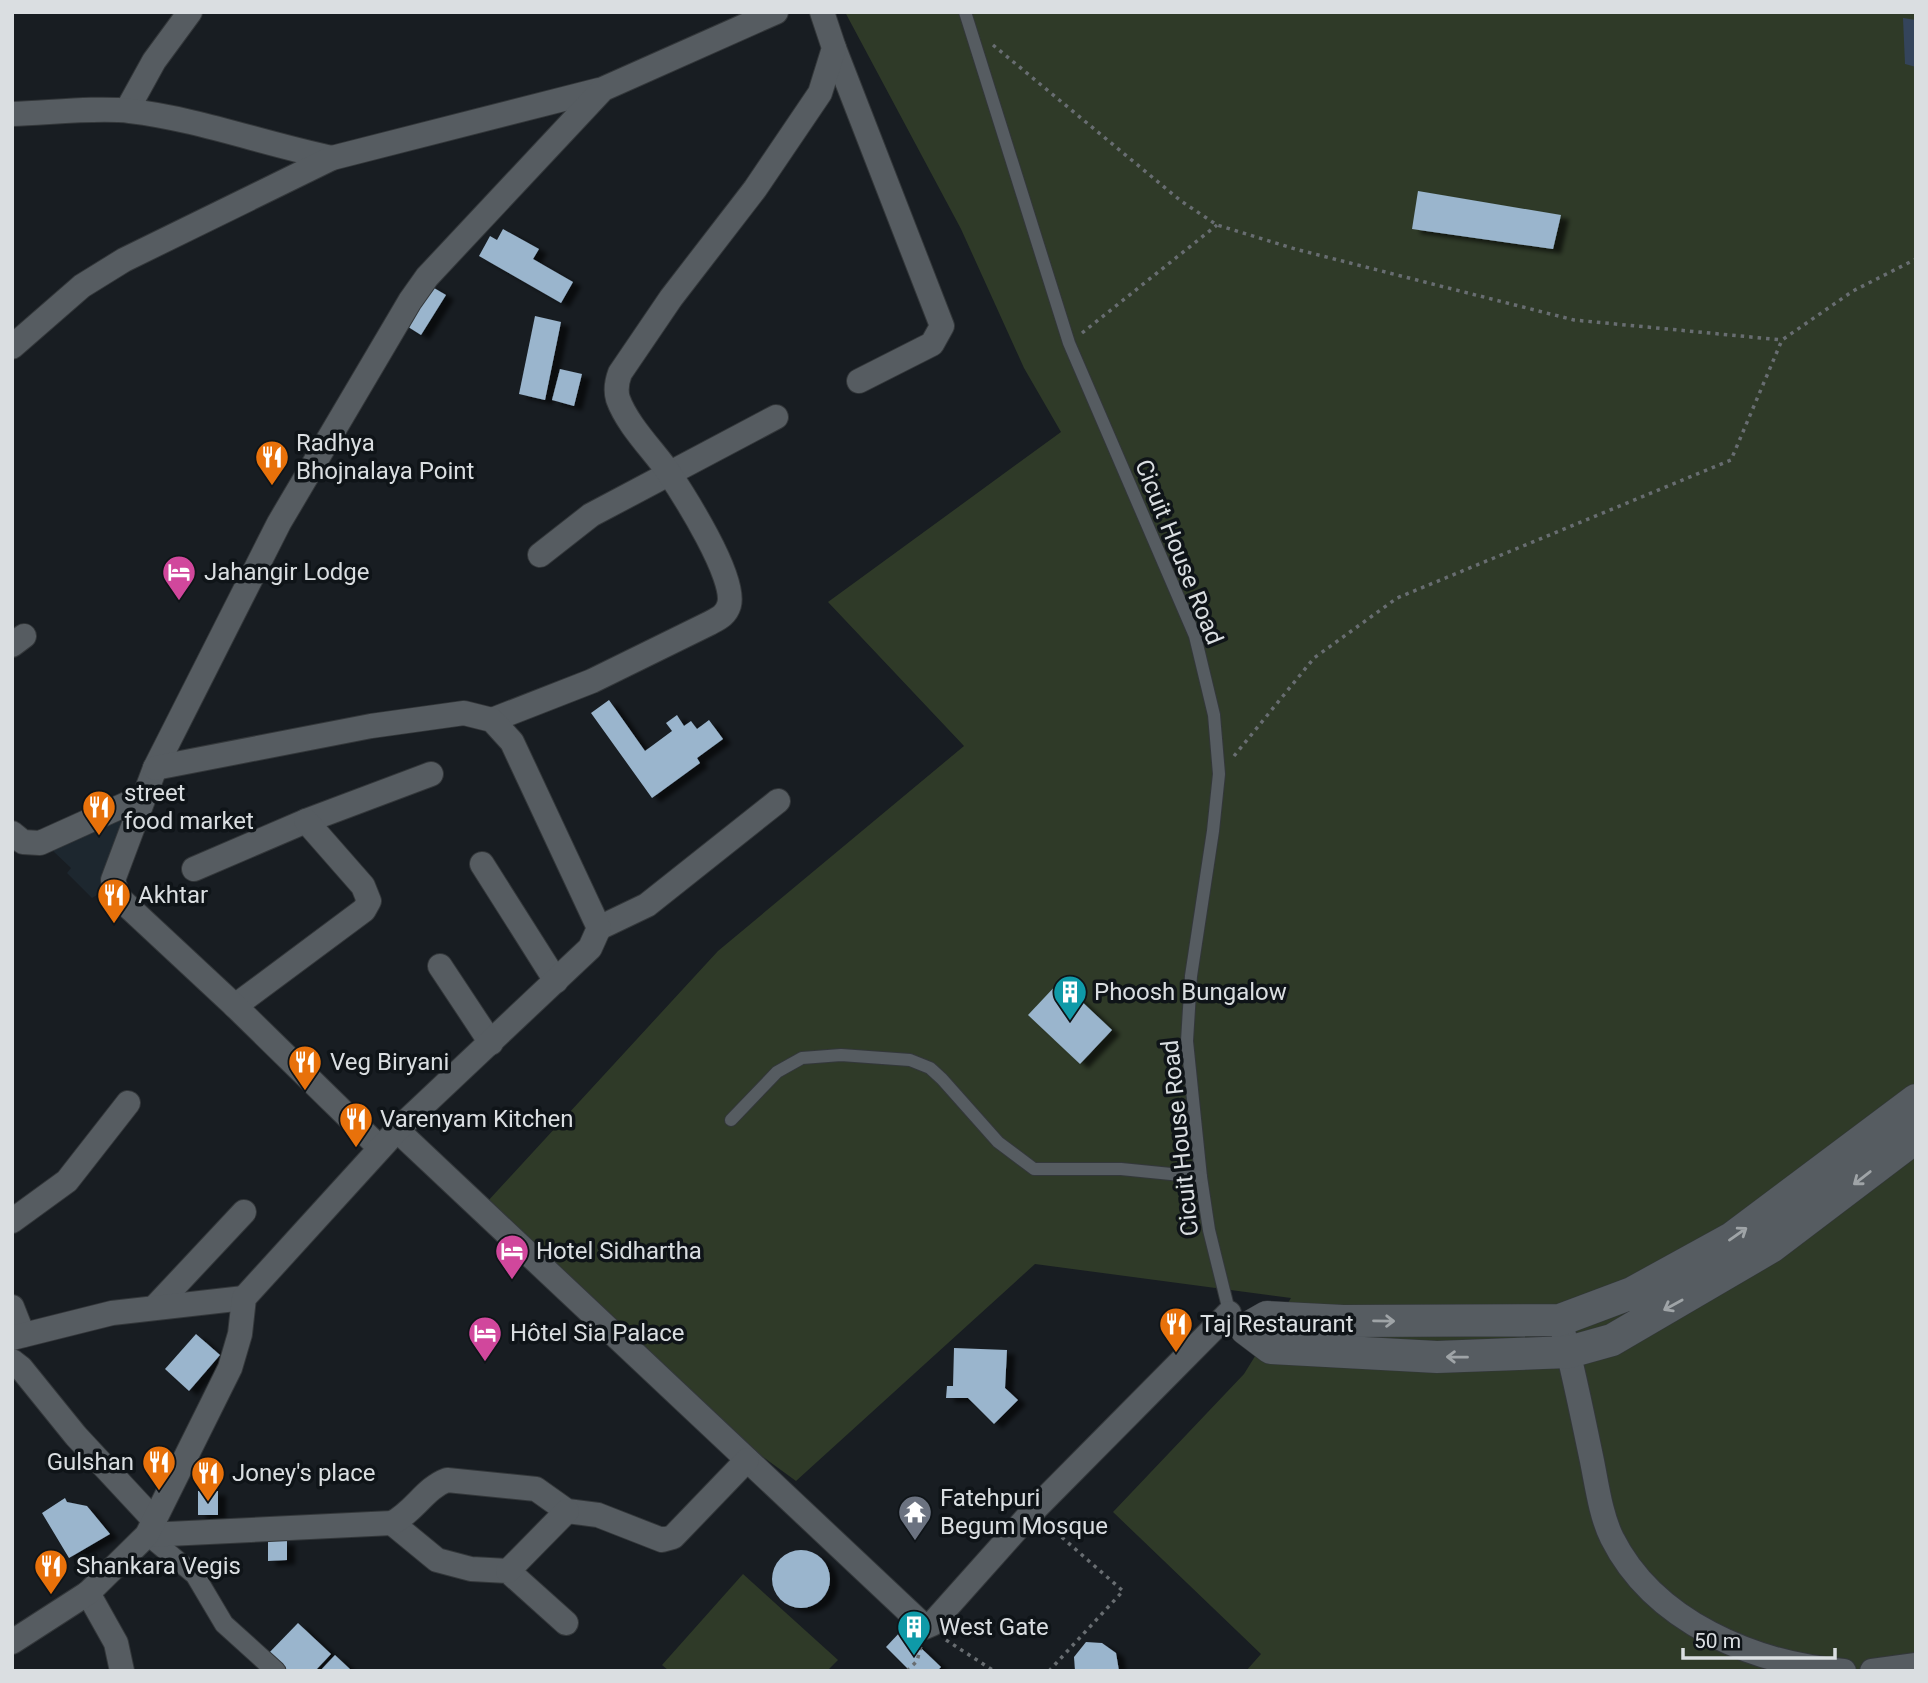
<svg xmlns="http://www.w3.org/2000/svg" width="1928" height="1683" font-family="Roboto,sans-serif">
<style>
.built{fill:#1d272f}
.green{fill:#2f3a28}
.water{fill:#34445b}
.building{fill:#9ab5cd;filter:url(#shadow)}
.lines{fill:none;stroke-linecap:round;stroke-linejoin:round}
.service-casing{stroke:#33373a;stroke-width:14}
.pedestrian-casing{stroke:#33373a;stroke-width:21}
.minor-casing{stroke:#33373a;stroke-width:26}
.tertiary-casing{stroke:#33373a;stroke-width:33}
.path{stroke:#686d71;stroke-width:3.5;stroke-dasharray:3.5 5;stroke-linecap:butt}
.service{stroke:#565c61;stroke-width:12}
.pedestrian{stroke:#565c61;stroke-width:19}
.minor{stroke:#565c61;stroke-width:24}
.tertiary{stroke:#565c61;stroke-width:32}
.oneway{stroke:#9fa4a7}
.labels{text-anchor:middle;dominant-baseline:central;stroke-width:7;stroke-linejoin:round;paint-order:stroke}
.poi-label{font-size:24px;fill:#dadee1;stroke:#0f1418;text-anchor:start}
.street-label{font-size:24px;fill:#dadee1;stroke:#0f1418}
</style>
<defs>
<filter id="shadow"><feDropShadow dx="8" dy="4.5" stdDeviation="2" flood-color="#0009"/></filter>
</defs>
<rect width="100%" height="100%" fill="#181d22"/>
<path class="built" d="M125,793L122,874L129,901L116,913L97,895L92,898L67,873L71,868L52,850Z"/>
<g class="green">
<path d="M845,12H1916V1671H1246L1261,1654L1113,1512L1244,1374L1291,1298L1035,1264L796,1481L752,1449L487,1202L718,951L964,746L828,602L1061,432L1024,368L961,229Z"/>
<path d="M743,1574L838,1660L827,1671H669L662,1665Z"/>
</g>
<path class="water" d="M1903,18L1916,20V67L1905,64Z"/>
<g class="building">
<path d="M1418,191L1561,215L1553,249L1412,229Z"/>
<path d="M503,229L539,249L533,259L573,282L561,303L479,256L490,236L497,240Z"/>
<path d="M429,285L446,295L421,335L405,325Z"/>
<path d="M535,316L561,322L545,400L519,394Z"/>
<path d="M560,369L582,374L574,406L552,400Z"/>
<path d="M609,700L645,751L672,731L666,723L677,715L684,726L691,721L697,729L709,720L723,739L697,758L700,763L652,798L591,713Z"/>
<path d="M1060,981L1112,1030L1080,1064L1028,1015Z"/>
<path d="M196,1334L220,1355L189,1391L165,1369Z"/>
<path d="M954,1348L1007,1350L1005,1388L1018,1400L994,1424L968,1398H946L947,1386H953Z"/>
<rect x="198" y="1491" width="20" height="24"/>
<path d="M65,1498L67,1502L87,1506L110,1534L69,1558L42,1513Z"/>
<path d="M287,1540V1560L268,1561V1541Z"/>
<circle cx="801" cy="1579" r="29"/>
<path d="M298,1623L331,1654L315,1671H280L265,1657Z"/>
<path d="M902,1630L941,1667L937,1671H910L886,1647Z"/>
<path d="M1086,1642L1102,1643L1116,1653L1119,1671H1075L1074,1657Z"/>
<path d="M335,1655L352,1671H320Z"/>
</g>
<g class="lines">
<g class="service-casing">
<g id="service">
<path d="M965,12L1069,343L1195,636L1214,715L1219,774L1213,831L1191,976L1187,1041L1201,1177L1209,1230L1230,1315"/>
<path d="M731,1120L777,1072L802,1058L841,1055L910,1060L930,1068L942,1079L998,1142L1034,1169H1121L1201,1177"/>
</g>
</g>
<g class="pedestrian-casing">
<path id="pedestrian" d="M147,1535L195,1575L224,1624L276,1671"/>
</g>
<g class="minor-casing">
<g id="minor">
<path d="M834,48L942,326L932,344L859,381"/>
<path d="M127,110L154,61L190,12"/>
<path d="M12,114C48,113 96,107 130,111C198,119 264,144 332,158"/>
<path d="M12,347L82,286L124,260L332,158L599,90"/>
<path d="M540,555L591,515L776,417"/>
<path d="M12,645L24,636"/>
<path d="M492,720L592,681L710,623C719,618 726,615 729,605C737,578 683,494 667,470C651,448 627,424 618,399C615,389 617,381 620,373L671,298L755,189L820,93L834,48L822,12"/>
<path d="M12,833L23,842L40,843L142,797"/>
<path d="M482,864L556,981"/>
<path d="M194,869L306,821L431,774"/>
<path d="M599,928L647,905L778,801"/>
<path d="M440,966L491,1043"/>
<path d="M235,1006L364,910L369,901L363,886L306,821"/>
<path d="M397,1130L925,1627L932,1624L1032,1512L1229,1313"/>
<path d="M380,1148L235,1006L118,897L113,880L155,768L279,523L410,301L427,277L603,89L776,12"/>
<path d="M12,1221L67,1181L128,1103"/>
<path d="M12,1307L23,1335"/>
<path d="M155,1307L244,1212"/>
<path d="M1560,1320C1573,1367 1582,1414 1592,1461C1597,1486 1601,1516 1612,1538C1654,1622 1755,1664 1844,1671"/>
<path d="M12,1338L112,1313L244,1298"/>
<path d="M12,1361L21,1368L76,1436L155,1521"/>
<path d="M392,1523L437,1560L471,1569L508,1571L566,1623"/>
<path d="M147,1535L392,1523C414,1512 425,1488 447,1480L536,1489L567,1511L598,1515L662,1540L673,1537L747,1460"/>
<path d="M508,1571L567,1511"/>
<path d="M88,1593L116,1643L122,1671"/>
<path d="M12,1642L88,1593L147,1535L230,1368L240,1334L244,1298L397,1130L590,948L599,928L512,742L492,720L464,713L371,726L155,768"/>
<path d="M1872,1671L1916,1665"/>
</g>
</g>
<g class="tertiary-casing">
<path id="tertiary" d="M1916,1100L1732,1238L1632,1293L1560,1320L1343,1321L1267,1317L1246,1329L1271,1348L1437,1357L1569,1352L1612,1340L1771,1247L1916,1137"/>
</g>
<g class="path">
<path d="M993,45L1181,201L1217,225L1295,249L1574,320L1782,340"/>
<path d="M1082,333L1217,225"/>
<path d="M1234,756L1314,658L1397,598L1731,460L1782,340L1853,291L1916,259"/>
<path d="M1049,1526L1123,1591L1049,1671"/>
<path d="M946,1640L994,1671"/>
<path d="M907,1671L917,1661L921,1646"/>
</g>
<use href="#service" class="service"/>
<use href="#pedestrian" class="pedestrian"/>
<use href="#minor" class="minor"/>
<use href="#tertiary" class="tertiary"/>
</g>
<defs><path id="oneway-shaft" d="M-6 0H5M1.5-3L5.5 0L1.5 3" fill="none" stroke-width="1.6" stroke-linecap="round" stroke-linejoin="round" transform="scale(1.75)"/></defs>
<g class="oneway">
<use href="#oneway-shaft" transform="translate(1862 1178) rotate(142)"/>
<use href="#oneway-shaft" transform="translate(1738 1234) rotate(-35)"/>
<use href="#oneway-shaft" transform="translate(1673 1305) rotate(151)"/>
<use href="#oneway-shaft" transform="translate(1384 1321) rotate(1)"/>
<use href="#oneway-shaft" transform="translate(1457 1357) rotate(-179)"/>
</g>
<defs>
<g id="restaurant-pin" transform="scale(1.75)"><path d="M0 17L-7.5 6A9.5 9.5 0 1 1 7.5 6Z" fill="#e8710a" stroke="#0f1418"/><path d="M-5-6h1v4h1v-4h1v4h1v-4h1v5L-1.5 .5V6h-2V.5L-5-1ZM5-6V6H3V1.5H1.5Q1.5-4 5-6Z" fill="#fff"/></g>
<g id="hotel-pin" transform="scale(1.75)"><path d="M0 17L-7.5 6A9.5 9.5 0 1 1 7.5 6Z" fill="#d1479c" stroke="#0f1418"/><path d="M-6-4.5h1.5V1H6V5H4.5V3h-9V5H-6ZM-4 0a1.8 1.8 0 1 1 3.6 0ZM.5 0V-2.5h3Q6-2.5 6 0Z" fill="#fff"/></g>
<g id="building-pin" transform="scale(1.75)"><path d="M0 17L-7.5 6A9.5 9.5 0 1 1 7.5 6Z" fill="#0f9aa8" stroke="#0f1418"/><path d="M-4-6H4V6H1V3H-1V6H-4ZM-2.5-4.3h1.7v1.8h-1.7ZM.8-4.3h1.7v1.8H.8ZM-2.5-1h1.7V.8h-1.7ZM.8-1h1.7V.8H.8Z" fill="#fff"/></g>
<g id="temple-pin" transform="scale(1.75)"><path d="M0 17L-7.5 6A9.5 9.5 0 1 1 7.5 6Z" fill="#6b7280" stroke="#0f1418"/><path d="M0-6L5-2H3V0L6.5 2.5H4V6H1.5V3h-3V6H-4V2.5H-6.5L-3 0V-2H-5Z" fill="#fff"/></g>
</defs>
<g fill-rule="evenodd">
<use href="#restaurant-pin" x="272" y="457"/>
<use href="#hotel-pin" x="179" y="572"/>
<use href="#restaurant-pin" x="99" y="807"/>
<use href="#restaurant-pin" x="114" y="895"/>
<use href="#building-pin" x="1070" y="992"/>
<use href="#restaurant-pin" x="305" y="1062"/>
<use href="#restaurant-pin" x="356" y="1119"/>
<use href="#hotel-pin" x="512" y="1251"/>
<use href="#restaurant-pin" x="1176" y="1324"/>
<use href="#hotel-pin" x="485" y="1333"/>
<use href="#restaurant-pin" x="159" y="1462"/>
<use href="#restaurant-pin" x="208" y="1473"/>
<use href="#temple-pin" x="915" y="1512"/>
<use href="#restaurant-pin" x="51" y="1566"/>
<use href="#building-pin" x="914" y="1627"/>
</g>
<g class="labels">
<g class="poi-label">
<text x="296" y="443">Radhya<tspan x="296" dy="28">Bhojnalaya Point</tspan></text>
<text x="204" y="572">Jahangir Lodge</text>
<text x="124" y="793">street<tspan x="124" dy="28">food market</tspan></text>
<text x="138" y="895">Akhtar</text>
<text x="1094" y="992">Phoosh Bungalow</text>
<text x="330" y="1062">Veg Biryani</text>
<text x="380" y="1119">Varenyam Kitchen</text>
<text x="536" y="1251">Hotel Sidhartha</text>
<text x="1200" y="1324">Taj Restaurant</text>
<text x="510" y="1333">Hôtel Sia Palace</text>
<text x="134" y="1462" text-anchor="end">Gulshan</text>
<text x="232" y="1473">Joney's place</text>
<text x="940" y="1498">Fatehpuri<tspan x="940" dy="28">Begum Mosque</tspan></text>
<text x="76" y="1566">Shankara Vegis</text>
<text x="939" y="1627">West Gate</text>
</g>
<g class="street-label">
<text transform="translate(1179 552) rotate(68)">Cicuit House Road</text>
<text transform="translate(1180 1138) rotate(-96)">Cicuit House Road</text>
</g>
</g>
<rect width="1928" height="1683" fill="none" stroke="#dadee1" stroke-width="28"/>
<path d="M1683 1648v10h152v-10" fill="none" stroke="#dadee1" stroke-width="3.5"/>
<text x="1694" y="1648" font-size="21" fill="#dadee1" stroke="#0f1418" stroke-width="5" paint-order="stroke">50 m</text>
</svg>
